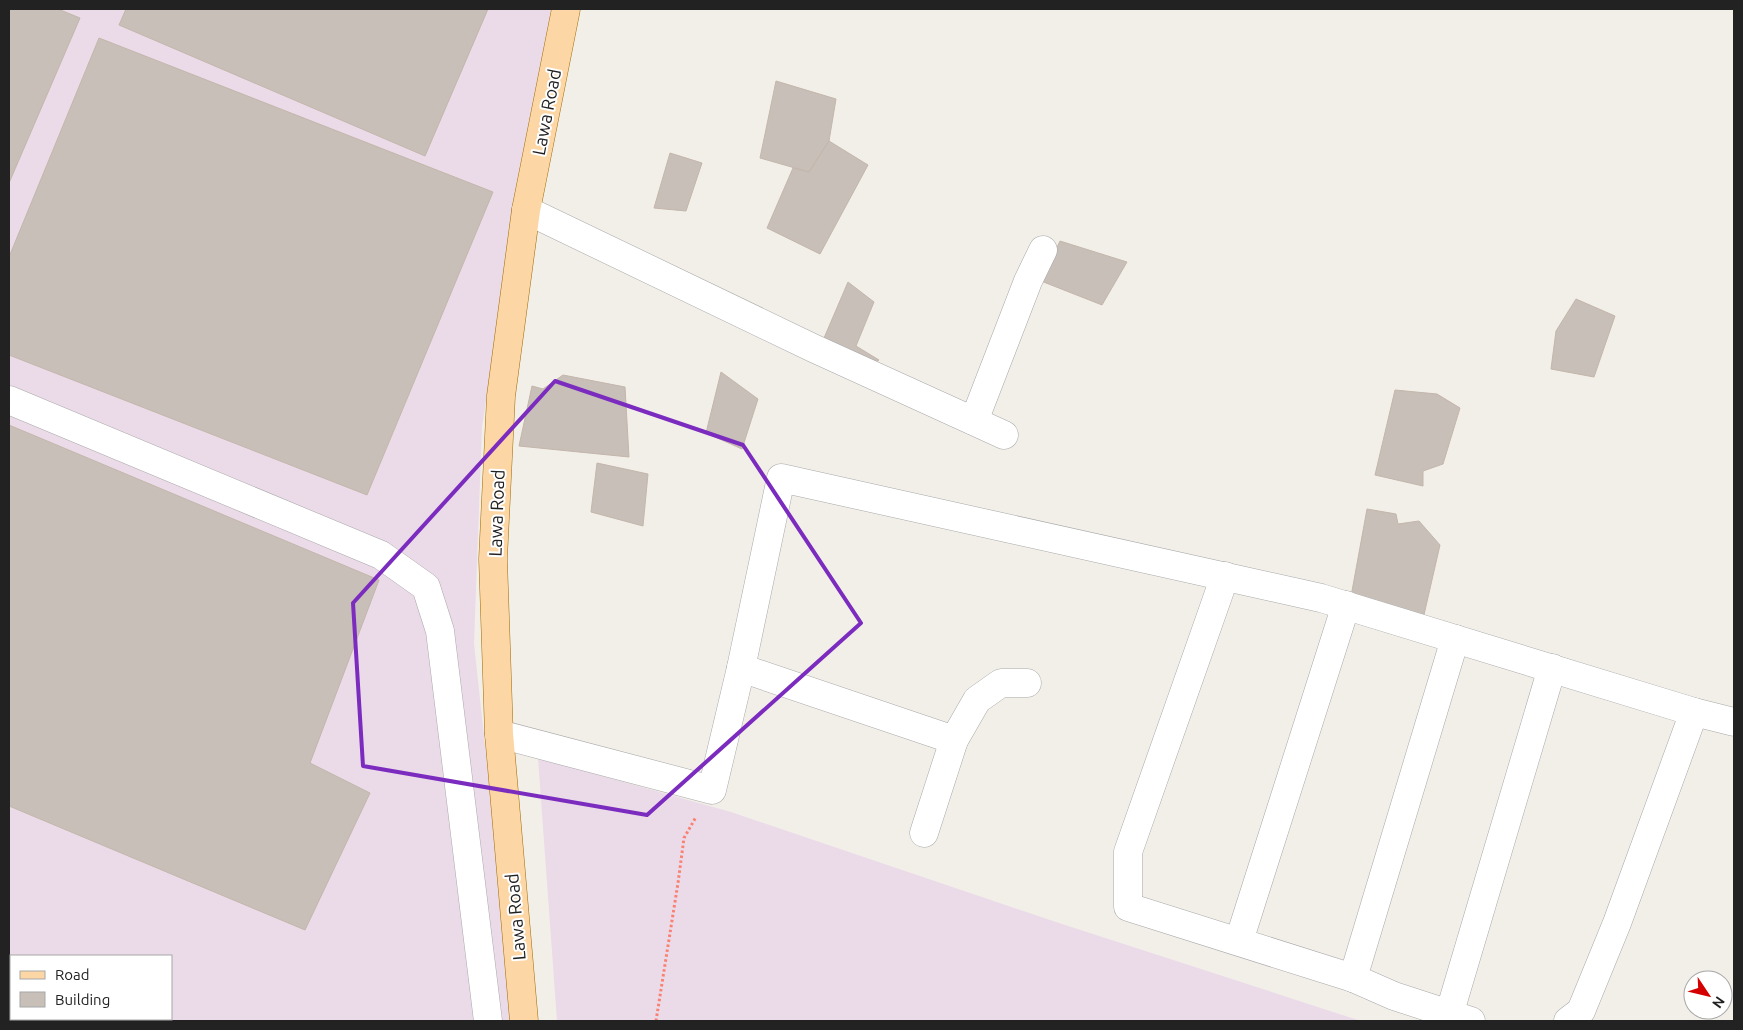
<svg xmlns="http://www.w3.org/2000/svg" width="1743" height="1030" font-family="Ubuntu,sans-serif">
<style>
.industrial{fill:#ebdbe8;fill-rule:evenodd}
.building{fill:#c7bfb8;stroke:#c4b6ab}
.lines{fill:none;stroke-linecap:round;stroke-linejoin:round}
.minor-casing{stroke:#a9a9a9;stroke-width:29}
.major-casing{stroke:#a06b00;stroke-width:29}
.path{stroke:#fa8072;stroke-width:3;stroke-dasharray:2.5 2.5;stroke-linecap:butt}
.minor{stroke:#fff;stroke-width:28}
.major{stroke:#fcd6a4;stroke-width:28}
.marked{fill:none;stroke:#7b2cbf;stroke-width:4;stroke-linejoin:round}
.labels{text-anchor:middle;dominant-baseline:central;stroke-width:4;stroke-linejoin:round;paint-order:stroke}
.street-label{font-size:18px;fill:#222;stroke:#fff}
</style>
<rect width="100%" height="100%" fill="#f2efe9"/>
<g class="industrial">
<path d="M9,9H552L528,129L482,427L474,644L515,1021H9ZM11,956H171V1019H11Z"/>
<path d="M538,758L731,812L1059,923L1361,1021H557Z"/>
</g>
<g class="building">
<path d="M9,9H58L80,18L9,183Z"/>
<path d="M126,9H488L425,156L119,25Z"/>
<path d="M99,38L493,192L367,495L9,355V257Z"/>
<path d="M776,81L836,99L829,141L809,172L760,158Z"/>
<path d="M829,141L868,165L820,254L767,228L793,168L809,172Z"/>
<path d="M670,153L702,163L686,211L654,208Z"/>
<path d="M1060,241L1127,262L1102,305L1041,281Z"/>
<path d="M848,282L874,302L856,346L879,360L873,364L821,345Z"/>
<path d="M1576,299L1615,316L1594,377L1551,369L1556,331Z"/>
<path d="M721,372L758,399L742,449L706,433Z"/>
<path d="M563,375L625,387L629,457L519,446L532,386L543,389Z"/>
<path d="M1395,390L1437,394L1460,408L1443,464L1423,471V486L1375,475Z"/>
<path d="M9,425L379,580L310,763L370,793L305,930L9,806Z"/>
<path d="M597,463L648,474L643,526L591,512Z"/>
<path d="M1367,509L1396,514L1398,524L1419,521L1440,545L1423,619L1350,602Z"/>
</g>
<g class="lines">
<g class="minor-casing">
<g id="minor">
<path d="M526,210L813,348L1004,435"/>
<path d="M9,400L381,555L426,587L440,631L488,1021"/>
<path d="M974,421L1028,281L1043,250"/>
<path d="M1225,576L1128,852V907L1353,978L1394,996L1471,1021"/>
<path d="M741,668L954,740"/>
<path d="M499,734L712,790L741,668L781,478L1321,598L1694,712L1734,722"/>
<path d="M924,833L954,740L977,700L1001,683H1027"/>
<path d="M1239,941L1346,605"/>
<path d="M1353,978L1455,639"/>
<path d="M1449,1015L1552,668"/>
<path d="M1568,1021L1581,1011L1617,923L1694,712"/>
</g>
</g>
<g class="major-casing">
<path id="major" d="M524,1021L499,734L493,559L501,396L526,210L566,9"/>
</g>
<path class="path" d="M656,1021L678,883L684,838L696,817"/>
<use href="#minor" class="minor"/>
<use href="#major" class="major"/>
</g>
<path class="marked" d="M555,381L743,445L861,623L647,815L363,766L353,603Z"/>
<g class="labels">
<g class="street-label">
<text transform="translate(546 112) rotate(-79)">Lawa Road</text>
<text transform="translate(496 513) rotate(-88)">Lawa Road</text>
<text transform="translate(515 917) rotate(-95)">Lawa Road</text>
</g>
</g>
<rect width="1743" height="1030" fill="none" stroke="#222222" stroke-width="20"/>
<rect x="10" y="955" width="162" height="65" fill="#ffffff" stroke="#a7a7a7"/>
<rect x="20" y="971" width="25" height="8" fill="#fcd6a4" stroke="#a7a7a7"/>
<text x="55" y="980" font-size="15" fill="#222222">Road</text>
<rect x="20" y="992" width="25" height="15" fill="#c7bfb8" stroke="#a7a7a7"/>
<text x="55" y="1005" font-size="15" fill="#222222">Building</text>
<g transform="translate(1708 995) rotate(125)"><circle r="24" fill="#ffffff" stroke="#a7a7a7"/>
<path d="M0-4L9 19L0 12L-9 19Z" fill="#d40000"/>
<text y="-8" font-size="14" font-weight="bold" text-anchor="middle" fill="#222222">N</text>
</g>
</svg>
